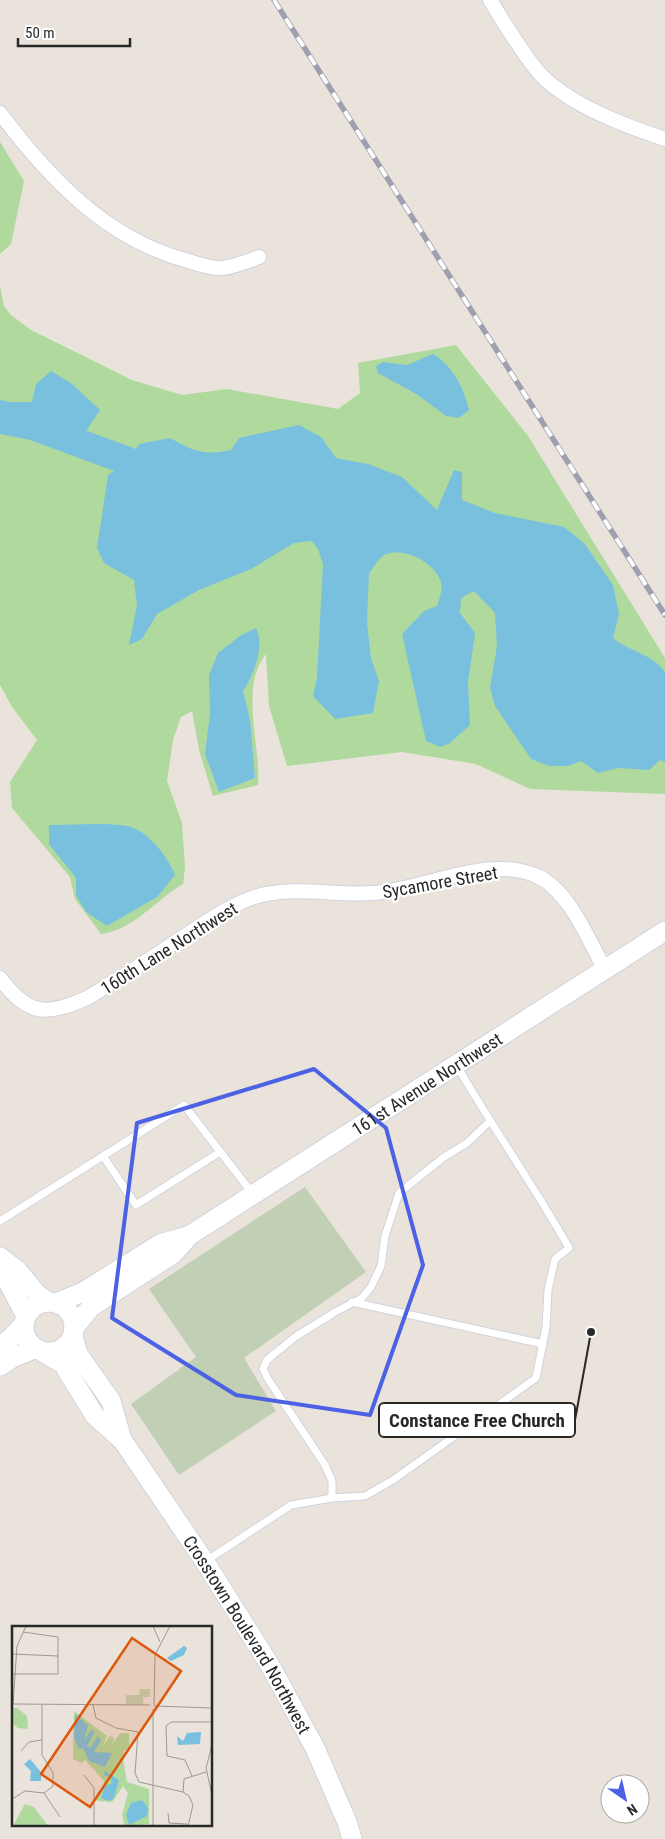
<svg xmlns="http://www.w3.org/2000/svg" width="665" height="1839" font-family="'Roboto Condensed',sans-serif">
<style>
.green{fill:#afd99d}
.cemetery{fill:#c1d0b4}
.water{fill:#79c0df}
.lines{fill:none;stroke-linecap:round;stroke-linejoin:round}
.river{stroke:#79c0df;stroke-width:28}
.lane-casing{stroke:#d0d3df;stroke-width:9}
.street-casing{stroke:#d0d3df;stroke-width:16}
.secondary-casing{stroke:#d0d3df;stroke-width:21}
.lane{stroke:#fff;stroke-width:7}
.street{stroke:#fff;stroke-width:14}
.secondary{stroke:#fff;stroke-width:19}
.rail-casing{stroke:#9ea0b0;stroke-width:5.5}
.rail{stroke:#fff;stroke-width:4;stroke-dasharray:11;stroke-linecap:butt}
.marked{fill:none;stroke:#4c62e4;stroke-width:4;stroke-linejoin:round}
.labels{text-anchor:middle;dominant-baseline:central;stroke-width:4.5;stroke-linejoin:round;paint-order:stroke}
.street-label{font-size:18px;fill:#282828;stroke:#fff}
.inset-road{fill:none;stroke:#9c9893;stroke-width:1}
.view{fill:#de570d;fill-opacity:0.15;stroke:#de570d;stroke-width:2.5}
.inset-edge{fill:none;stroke:#282828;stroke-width:2.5}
.leader{fill:none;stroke:#282828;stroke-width:2}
.callout-dot{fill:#282828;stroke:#fff;stroke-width:2}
.callout{fill:#fff;stroke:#282828;stroke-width:2}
.callout-label{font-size:19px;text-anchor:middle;font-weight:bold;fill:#282828}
</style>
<rect width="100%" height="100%" fill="#e9e3db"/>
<g class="green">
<path d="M0,142L24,181L11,244L0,254Z"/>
<path d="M0,286L4,306L11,315L31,330L132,380L182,395L227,389L338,409L360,393L358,363L456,345L528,436L665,658V794L530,789L476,764L402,752L287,766L269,706L266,654C239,687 261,745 258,785L213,796L199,750L192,711L181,717L173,740L167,781L182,823L185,868L183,884C155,900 134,930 101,934L75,899L70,877L12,808L10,782L37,740L12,707L0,685Z"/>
</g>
<path class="cemetery" d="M305,1187L366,1272L244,1358L276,1411L179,1475L131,1404L196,1357L149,1289Z"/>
<g class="water">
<path d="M433,354C453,366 464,388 469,410L459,418L446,416L418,395L378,373L376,366L383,362L407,365Z"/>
<path d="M51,371L72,384L100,410L86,431L42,442L0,434V402H32L36,384Z"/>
<path d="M299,425L321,437L336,458L368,464L402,477L437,510L454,470L462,472V500L495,513L564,527L584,543L613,585L619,614L613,638C632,653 651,653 665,672V762L660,760L649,770L618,768L598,773L581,761L568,766H549L531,759L495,706L490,688L497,646L495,613L474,591L461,598L460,613L475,633L468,682L470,725L450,743L441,747L426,741L402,634L424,611L437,606C439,600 443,589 441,583C437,563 402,545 384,555C378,559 373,568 369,573L367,623L371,658L379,681L373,713L335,719L313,696L317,678L323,564L318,549L312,541L294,543L251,569L199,590L157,614L142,639L129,645L137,606L134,580L104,563L97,548L108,475L128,461L139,444L170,438C193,451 204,456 231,450L239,438Z"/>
<path d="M256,628C265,646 254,675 243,691L250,720L255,778L219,792L205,754L210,713L209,675L218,653L240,636Z"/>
<path d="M49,825C73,825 104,822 127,826C148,830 168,857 175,875L157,897L107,926L86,912L76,895V878L49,844Z"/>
</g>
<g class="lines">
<path class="river" d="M0,414L128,461"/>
<g class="lane-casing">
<g id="lane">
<path d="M103,1156L136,1205L220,1152"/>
<path d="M0,1221L184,1105L253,1194"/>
<path d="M352,1302L543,1344"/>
<path d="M332,1498V1481L325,1465L268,1379L263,1369L267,1360L295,1337L335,1312L362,1298L371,1287L381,1266L385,1236L399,1193L444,1157L467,1143L489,1122"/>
<path d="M206,1561L291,1505L332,1498L365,1496L393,1480L536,1378L546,1327L548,1290L555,1259L569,1248C534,1186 493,1128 457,1066"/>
</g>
</g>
<g class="street-casing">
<g id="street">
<path d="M490,0C503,21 526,60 542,76C572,106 626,126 665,139"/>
<path d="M0,113C48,177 105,238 185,260C196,263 210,269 222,268C234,267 248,261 259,257"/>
<path d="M0,978C28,1016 46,1016 87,998C115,981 143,964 171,945C196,929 221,910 249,899C287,884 333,896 373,893C424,890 488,854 537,876C569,890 589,941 605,970"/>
</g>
</g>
<g class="secondary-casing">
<g id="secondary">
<path d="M0,1257L17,1270L37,1294L48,1302"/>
<path d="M1,1258L6,1278L26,1316"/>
<circle cx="49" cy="1327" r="25"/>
<path d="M56,1303L83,1292L160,1244L188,1236"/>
<path id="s1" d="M74,1328L91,1307L173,1254L190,1235L665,931"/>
<path d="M73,1336L78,1354L111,1401L122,1440"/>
<path d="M0,1346L11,1338L23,1325"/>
<path id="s2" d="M43,1352L63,1364L95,1416L123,1441L205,1562L271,1667L315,1748L347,1822L352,1839"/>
<path d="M0,1366L12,1358L34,1349"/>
</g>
</g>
<use href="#lane" class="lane"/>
<use href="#street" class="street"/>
<use href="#secondary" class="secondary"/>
<g class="rail-casing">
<path id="rail" d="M274,0L665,615"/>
</g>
<use href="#rail" class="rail"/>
</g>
<path class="marked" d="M314,1069L386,1128L423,1265L370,1415L236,1395L112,1318L137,1123Z"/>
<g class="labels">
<g class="street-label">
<text transform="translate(440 882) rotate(-10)">Sycamore Street</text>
<text transform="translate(169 948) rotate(-32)">160th Lane Northwest</text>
<text stroke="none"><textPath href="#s1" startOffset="431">161st Avenue Northwest</textPath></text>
<text stroke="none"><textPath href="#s2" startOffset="352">Crosstown Boulevard Northwest</textPath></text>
</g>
</g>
<g transform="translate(12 1626)">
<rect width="200" height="200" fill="#e9e3db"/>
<path d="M0,82H5L15,90L16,103L6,102L1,98ZM62,85L95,110L91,119L98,110L102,112L100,119L108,107H117V121L112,125L111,133L115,156L137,163V198L113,200L110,189L116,167L111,160L100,176L85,175V167L91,162L92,155L73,134L69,137L61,133ZM13,178L22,181L36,200H1Z" fill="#afd99d"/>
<path d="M128,63H138V71H131V79L114,78V69H127Z" fill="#c1d0b4"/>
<path d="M172,20L175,22L172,29L159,35L155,32ZM63,88L76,99L72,114L79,104L83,105L75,120L79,121L86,110L89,114L82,126L100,127L93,141L77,135L71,122L67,123L62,112ZM189,106L188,118L166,119L165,110L171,115L175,107ZM18,133L29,146V155H18L19,145L12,138ZM93,145L107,154L102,172L97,175L89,172L93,160L99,158V152L92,149ZM130,174L136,182L135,190L117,199L114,189L119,177Z" fill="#79c0df"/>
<path class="inset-road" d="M141,0L148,16M0,28L46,30M0,48H46V11L11,6M0,78L138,79M1,78L5,20L14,0M81,79L84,92L104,102L126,106L123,147L127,156L171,166M142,79L143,29L158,0M142,80L200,82M200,119L194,142L200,169M9,125L17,116L30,114M72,149L82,162V200M180,150L173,134L155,130L154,100L159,96H200M32,167L48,191M0,173L13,165L32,167L41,160V147L30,129V79M156,187L157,197L175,198M141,200V83M176,200L181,179L177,170L171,166L172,153L194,146"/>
<path class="view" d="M120,12L169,45L78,181L29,148Z"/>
<rect width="200" height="200" class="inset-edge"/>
</g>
<path class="leader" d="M591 1332L575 1420"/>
<circle class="callout-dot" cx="591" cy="1332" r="5"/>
<rect class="callout" x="379" y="1403" width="196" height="34" rx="5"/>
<g class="callout-label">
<text x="477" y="1427">Constance Free Church</text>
</g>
<g transform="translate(625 1799) rotate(146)"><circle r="24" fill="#ffffff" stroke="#a9a9a9"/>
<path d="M0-4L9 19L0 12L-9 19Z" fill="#4c62e4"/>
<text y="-8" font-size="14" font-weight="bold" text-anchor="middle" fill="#282828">N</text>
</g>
<path d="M18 38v8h112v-8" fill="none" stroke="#282828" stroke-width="2.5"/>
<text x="25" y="38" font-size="15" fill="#282828" stroke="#ffffff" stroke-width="4" paint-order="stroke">50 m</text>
</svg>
